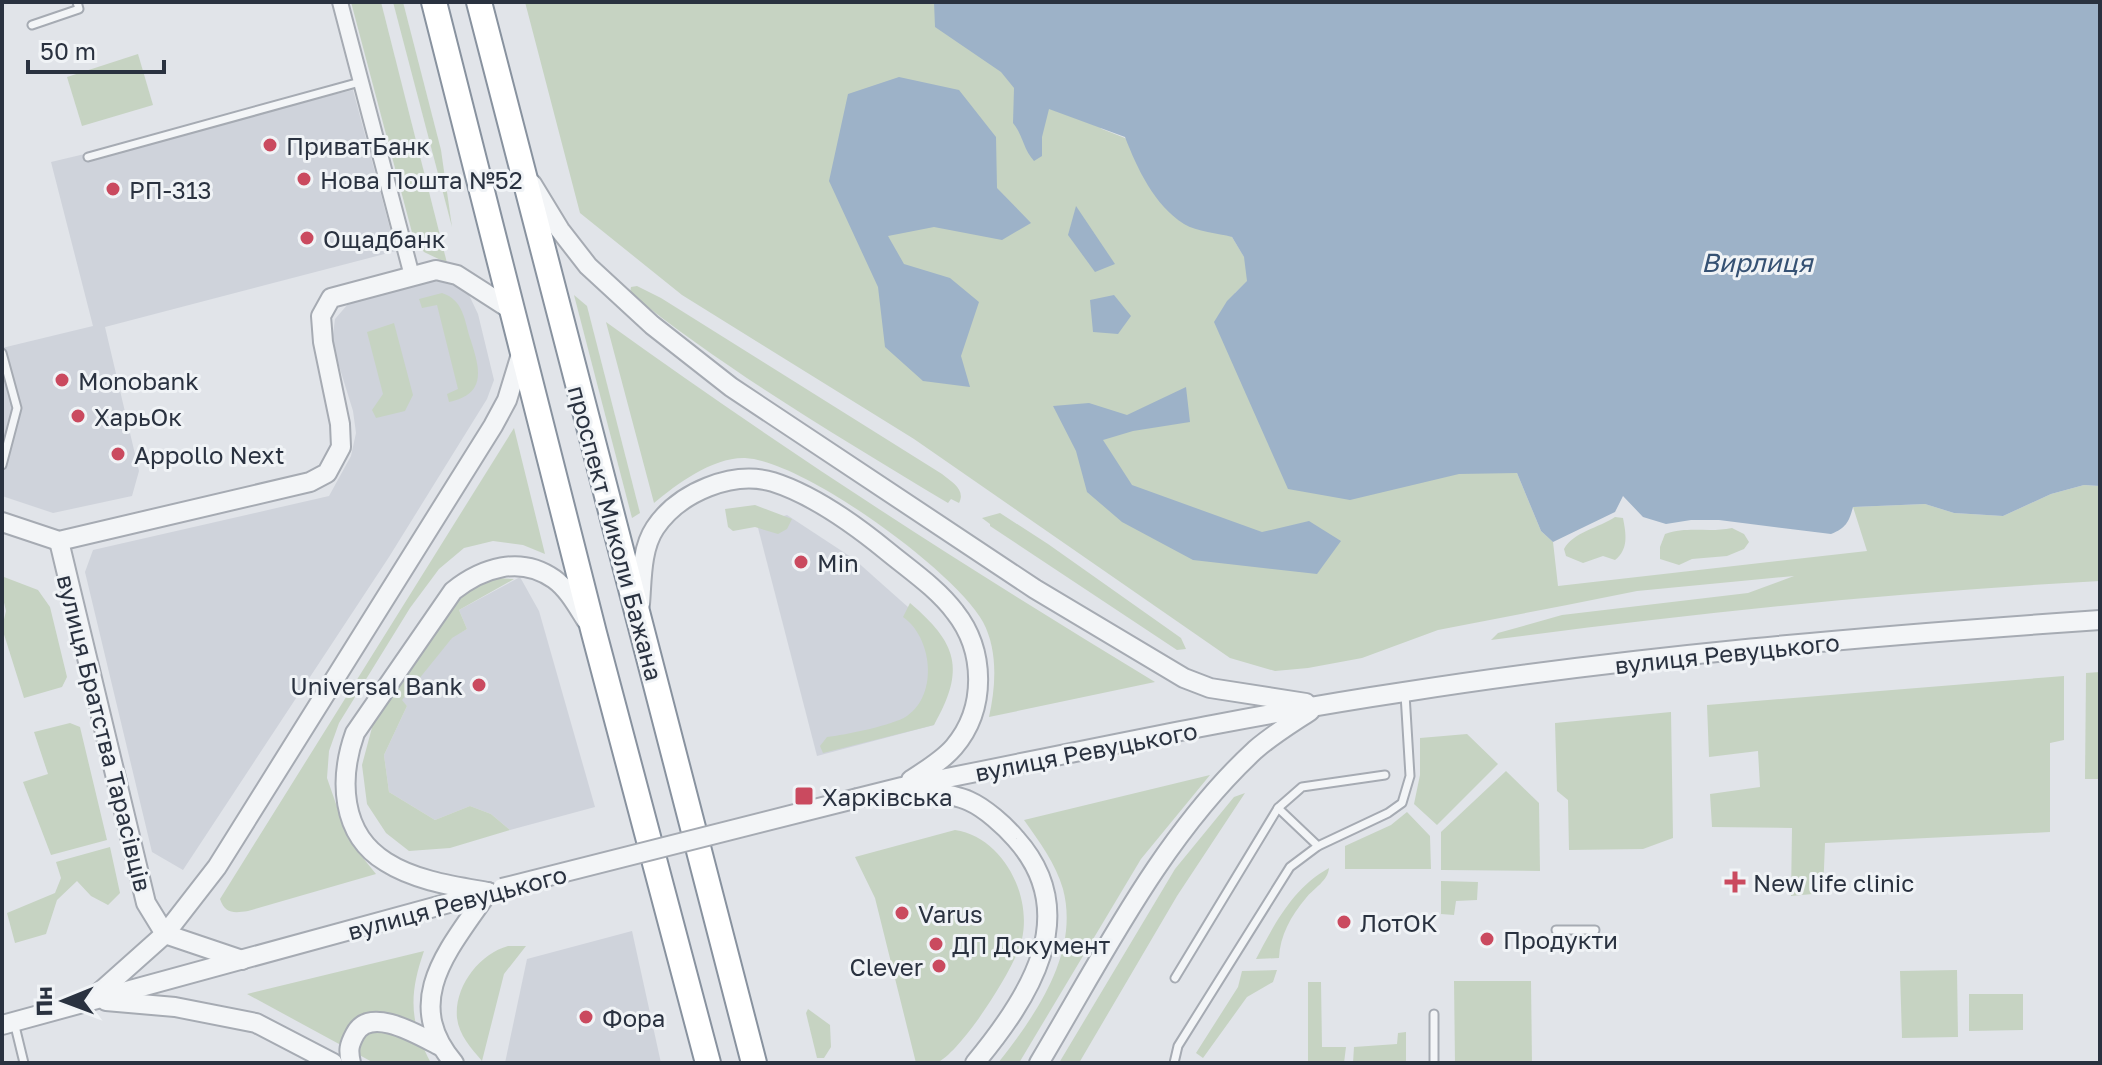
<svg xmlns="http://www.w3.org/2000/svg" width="2102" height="1065" font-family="'Golos Text',sans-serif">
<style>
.built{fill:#cfd3db}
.green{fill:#c6d3c2}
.water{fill:#9db2c8}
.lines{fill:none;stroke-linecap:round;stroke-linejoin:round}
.service-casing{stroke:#a6abb3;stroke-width:11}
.minor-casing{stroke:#a6abb3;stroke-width:18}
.tertiary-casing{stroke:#a6abb3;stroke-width:22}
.trunk-casing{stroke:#88929f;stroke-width:28}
.service{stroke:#f3f5f7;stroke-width:7}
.minor{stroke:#f3f5f7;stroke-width:14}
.tertiary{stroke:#f3f5f7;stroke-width:18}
.trunk{stroke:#fff;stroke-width:24}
.tertiary-bridge-casing{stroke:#a6abb3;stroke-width:22;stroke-linecap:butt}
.tertiary-bridge{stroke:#f3f5f7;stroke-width:18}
.poi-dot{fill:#ca4a5f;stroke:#f0f3f6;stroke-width:3}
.labels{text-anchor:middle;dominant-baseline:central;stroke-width:6;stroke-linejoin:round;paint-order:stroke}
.poi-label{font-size:24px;fill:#2a3240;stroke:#f0f3f6;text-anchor:start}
.street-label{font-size:24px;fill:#2a3240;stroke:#f0f3f6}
.water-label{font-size:26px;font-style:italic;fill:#355173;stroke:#f0f3f6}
</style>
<rect width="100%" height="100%" fill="#e1e4e9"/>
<g class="built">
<path d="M353,90L396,251L105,327L139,471L132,496L53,513L2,496V348L93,326L51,162Z"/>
<path d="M421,278L452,283L469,295L478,314L494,380L487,399L389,557L183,870L152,852L85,572L93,550L329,496L351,456L356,433L353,411L332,343L335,319L355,296Z"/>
<path d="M787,515L854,559L927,624L934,725L817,756L757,524Z"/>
<path d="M520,577L539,611L595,807L510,830L491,814L470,806L435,820L389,792L384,755L407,706L401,700L452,637L467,629L459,610Z"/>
<path d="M632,931L661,1063H505L527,959Z"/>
</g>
<g class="green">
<path d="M351,2H381L447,263L424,252L414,240Z"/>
<path d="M393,2H403L441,150L452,227Z"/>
<path d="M525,2H943L1102,129L1125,138L1232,237L1246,260L1248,281L1235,293L1433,470L1517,473L1541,531L1553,542L1558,586L1867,551L1853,507L1925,504L1954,513L2003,516L2051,494L2084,485L2100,486V581C1896,592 1693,613 1491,640L1498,633L1562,615L1748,593L1794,576L1637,591L1567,605L1438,630L1362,658L1308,668L1275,671L1230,658L914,439L682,295L580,213Z"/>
<path d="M138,54L153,105L82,126L67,77Z"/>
<path d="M637,286L661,298L942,474C952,482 966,490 959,503L951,499L948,503C839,437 730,373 630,293L631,287Z"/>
<path d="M442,293C463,300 464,318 470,338C479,366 489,394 449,402L447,394L458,389L437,305L422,308L419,299Z"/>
<path d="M574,295L587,306L640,513L632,518Z"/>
<path d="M606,322C783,450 968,569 1155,682L989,717C996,686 998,650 983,622C955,571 804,461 745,458C713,457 677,484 654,503Z"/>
<path d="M394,323L413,395L405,411L376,418L372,410L383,394L367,332Z"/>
<path d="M514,428L545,554L523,545L493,541L464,548L439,569L410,608L339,723L329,751L327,778L344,827L359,853L376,874L248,911C234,913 225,914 220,899Z"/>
<path d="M755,505L792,519L787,529L778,534L755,527L733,531L728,527L725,509Z"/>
<path d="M1000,513L1048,544L1181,638L1186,649L1177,650L990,526V524L982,518Z"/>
<path d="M1615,517L1623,518C1626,534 1629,549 1615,560L1603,556L1583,563L1566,556L1564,549C1573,532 1599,528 1615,517Z"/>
<path d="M1732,528L1744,534L1749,542L1744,549L1727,556L1692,559L1679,565L1660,559V547L1665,534C1688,526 1709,533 1732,528Z"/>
<path d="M4,577L38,590L50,607L67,677L62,687L24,698L2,628L6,611L2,594Z"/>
<path d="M496,578L514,579L459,610L467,629L452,638L402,700L407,706L384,755L389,792L435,820L470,806L491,814L510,830L450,848L409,851L386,833L367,804L362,765L374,720L455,602L471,588Z"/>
<path d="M910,603C957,643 966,669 934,725L823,753L820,746L827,737C845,735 894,725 907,716C939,694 932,637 903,617Z"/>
<path d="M2100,672V779H2085L2086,673Z"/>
<path d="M2064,676V740L2050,743V832L1825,843L1823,893L1791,896L1792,828L1712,827L1710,794L1760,787L1758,751L1709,757L1707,705Z"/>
<path d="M1671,712L1673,838L1643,849L1569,850L1568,800L1557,791L1555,723Z"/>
<path d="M70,723L80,727L107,840L51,855L23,782L48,774L34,732Z"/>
<path d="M1467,734L1498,764L1437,825L1414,804L1420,775V738Z"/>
<path d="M1506,771L1539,803L1540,871L1441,870V832Z"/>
<path d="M1210,775L1141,859L1019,1063H998C1035,1016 1080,953 1063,889C1056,864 1039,841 1024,820Z"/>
<path d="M1245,793L1177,896L1079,1063H1059L1175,869L1234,797Z"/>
<path d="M1407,812L1430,836L1431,869H1345V846L1391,825Z"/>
<path d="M955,830C1002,837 1032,894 1022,939C1016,967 964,1047 940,1061C933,1065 924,1063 916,1063L875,898L855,857Z"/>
<path d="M110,847L120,893L108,905L91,896L77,881L57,900L46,934L15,943L7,913L55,893L61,878L56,862Z"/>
<path d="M1329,868C1328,881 1314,888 1306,898C1291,916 1280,935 1279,958L1256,959C1275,923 1293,888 1329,868Z"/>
<path d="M1441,881L1478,882L1477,900L1456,901L1454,915L1441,914Z"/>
<path d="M508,946H526L504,974L482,1061C471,1048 459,1035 457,1018C454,987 479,954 508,946Z"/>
<path d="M424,951C409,994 409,1022 431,1063H374L247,994Z"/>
<path d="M1277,970L1273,982L1247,997L1203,1058L1196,1053L1238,987L1242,971Z"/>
<path d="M1957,970L1958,1037L1902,1038L1900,971Z"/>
<path d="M1454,981H1531L1532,1063H1455Z"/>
<path d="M1308,982H1321L1322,1047H1346L1344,1063H1308Z"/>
<path d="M1969,994H2023V1030L1969,1031Z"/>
<path d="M808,1009L830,1025L831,1047L824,1058H817L806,1013Z"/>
<path d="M1406,1032V1063H1353L1354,1047L1397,1044L1398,1033Z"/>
</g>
<g class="water">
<path d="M934,2H2100V486L2084,485L2051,494L2003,516L1954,513L1925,504L1853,507C1849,522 1846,528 1831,534L1719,520H1691L1666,524L1643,517L1623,496L1615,512L1553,542L1541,531L1517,473L1459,474L1350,500L1288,489L1214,322L1227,301L1247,281L1244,257L1232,237C1218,233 1197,232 1184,224C1154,205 1137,168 1125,137L1049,109L1042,137V156L1034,161C1023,149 1023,135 1013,123L1014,88L1001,72L935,27Z"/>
<path d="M899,77L959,90L996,137L997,188L1031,223L1002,240L934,227L888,236L904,264L950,278L979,302L961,356L970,387L923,381L885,347L878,287L829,181L848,94Z"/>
<path d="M1076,206L1115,264L1095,272L1068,235Z"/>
<path d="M1114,295L1131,316L1118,334L1093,332L1090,300Z"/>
<path d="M1186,387L1190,422L1133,431L1103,440L1132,485L1262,532L1309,521L1341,541L1317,574L1193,560L1122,522L1087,492L1076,451L1053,406L1089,403L1127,415Z"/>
</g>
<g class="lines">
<g class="service-casing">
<g id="service">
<path d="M32,25L79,9L77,2"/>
<path d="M88,157L360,82"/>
<path d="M2,353L17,408L2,465"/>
<path d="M1278,808L1302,787L1385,775"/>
<path d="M1556,930H1595"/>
<path d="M1175,978L1278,808L1318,846"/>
<path d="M1434,1014V1063"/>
<path d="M14,1022L24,1063"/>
<path d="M1174,1063L1178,1046L1290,867L1318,846L1388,813L1402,803L1410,776L1405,694"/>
</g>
</g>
<g class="minor-casing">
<path id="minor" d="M340,2L412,276"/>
</g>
<g class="tertiary-casing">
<g id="tertiary">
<path d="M532,184L560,230L588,266L652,325L731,387L1035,589L1184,678L1210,688L1306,703"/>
<path d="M2,522L59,541L310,482L327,473L341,447L340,424L323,342L321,316L331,298L436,270L457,275L513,311"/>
<path d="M59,541L146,903L165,934L242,960"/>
<path d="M640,604C642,580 641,549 655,528C679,492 733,470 773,482C814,495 854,524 887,551C910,570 937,588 955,612C985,650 987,708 954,747C943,760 926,770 911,780"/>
<path d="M909,788C928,792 951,793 969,801C985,808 1005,826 1016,839C1084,915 1028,999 975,1063"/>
<path d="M858,798L902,787C1069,754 1236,717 1404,692C1634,656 1868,636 2100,620"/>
<path d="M488,892C454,886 416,881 386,862C340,834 339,778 355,733L453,591C482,568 520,555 554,579C568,589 577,606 586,620"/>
<path d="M91,1000L165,934L217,867L493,426L507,400L522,351"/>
<path d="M106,1001L175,1007L256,1023L333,1063"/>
<path d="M2,1025L482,894"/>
<path d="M351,1063C348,1050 349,1045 355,1034C370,1005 420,1036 440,1046"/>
<path d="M454,1063C400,1000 451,947 488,892"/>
<path d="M1039,1063C1103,956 1162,836 1255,750C1272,735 1292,723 1310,711"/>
</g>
</g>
<g class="trunk-casing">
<g id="trunk">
<path d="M434,2L594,633L708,1063"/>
<path d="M479,2L754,1063"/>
</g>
</g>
<use href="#service" class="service"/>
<use href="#minor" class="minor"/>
<use href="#tertiary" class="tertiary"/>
<use href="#trunk" class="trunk"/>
<g class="tertiary-bridge-casing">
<path id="tertiary-bridge" d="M502,888L858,798"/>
</g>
<use href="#tertiary-bridge" class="tertiary-bridge"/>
</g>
<g class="poi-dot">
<circle cx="270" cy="145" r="8"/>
<circle cx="304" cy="179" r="8"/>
<circle cx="113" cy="189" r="8"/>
<circle cx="307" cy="238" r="8"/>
<circle cx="62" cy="380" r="8"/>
<circle cx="78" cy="416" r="8"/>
<circle cx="118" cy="454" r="8"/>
<circle cx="801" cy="562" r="8"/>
<circle cx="479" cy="685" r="8"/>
<rect x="794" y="786" width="20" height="20" rx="4"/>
<path d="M1731 870h8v8h8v8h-8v8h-8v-8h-8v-8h8z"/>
<circle cx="902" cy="913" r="8"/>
<circle cx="1344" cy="922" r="8"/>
<circle cx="1487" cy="939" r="8"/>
<circle cx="936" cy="944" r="8"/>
<circle cx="939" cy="966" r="8"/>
<circle cx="586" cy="1017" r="8"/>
</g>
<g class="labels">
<g class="poi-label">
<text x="286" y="145">ПриватБанк</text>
<text x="320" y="179">Нова Пошта №52</text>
<text x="129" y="189">РП-313</text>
<text x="323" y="238">Ощадбанк</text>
<text x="78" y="380">Monobank</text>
<text x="94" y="416">ХарьОк</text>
<text x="134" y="454">Appollo Next</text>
<text x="817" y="562">Min</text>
<text x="463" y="685" text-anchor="end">Universal Bank</text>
<text x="822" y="796">Харківська</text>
<text x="1753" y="882">New life clinic</text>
<text x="918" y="913">Varus</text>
<text x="1360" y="922">ЛотОК</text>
<text x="1503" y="939">Продукти</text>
<text x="952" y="944">ДП Документ</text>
<text x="923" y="966" text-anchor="end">Clever</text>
<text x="602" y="1017">Фора</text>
</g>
<g class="street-label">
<text transform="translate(616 533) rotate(75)">проспект Миколи Бажана</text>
<text transform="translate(1727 653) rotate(-6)">вулиця Ревуцького</text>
<text transform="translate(105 733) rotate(76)">вулиця Братства Тарасівців</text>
<text transform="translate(1086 751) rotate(-11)">вулиця Ревуцького</text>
<text transform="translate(457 902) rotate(-15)">вулиця Ревуцького</text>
</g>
<g class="water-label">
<text x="1757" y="262">Вирлиця</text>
</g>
</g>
<rect width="2102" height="1065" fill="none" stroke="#2a3240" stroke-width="8"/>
<g transform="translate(64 1001) rotate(269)" stroke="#f0f3f6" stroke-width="6" paint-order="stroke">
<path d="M0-6L14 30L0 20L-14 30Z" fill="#2a3240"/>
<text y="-12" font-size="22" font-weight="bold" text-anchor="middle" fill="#2a3240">Пн</text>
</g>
<path d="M28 60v12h136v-12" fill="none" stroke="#2a3240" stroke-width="4"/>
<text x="40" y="60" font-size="24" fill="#2a3240" stroke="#f0f3f6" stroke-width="6" paint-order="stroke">50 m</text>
</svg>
